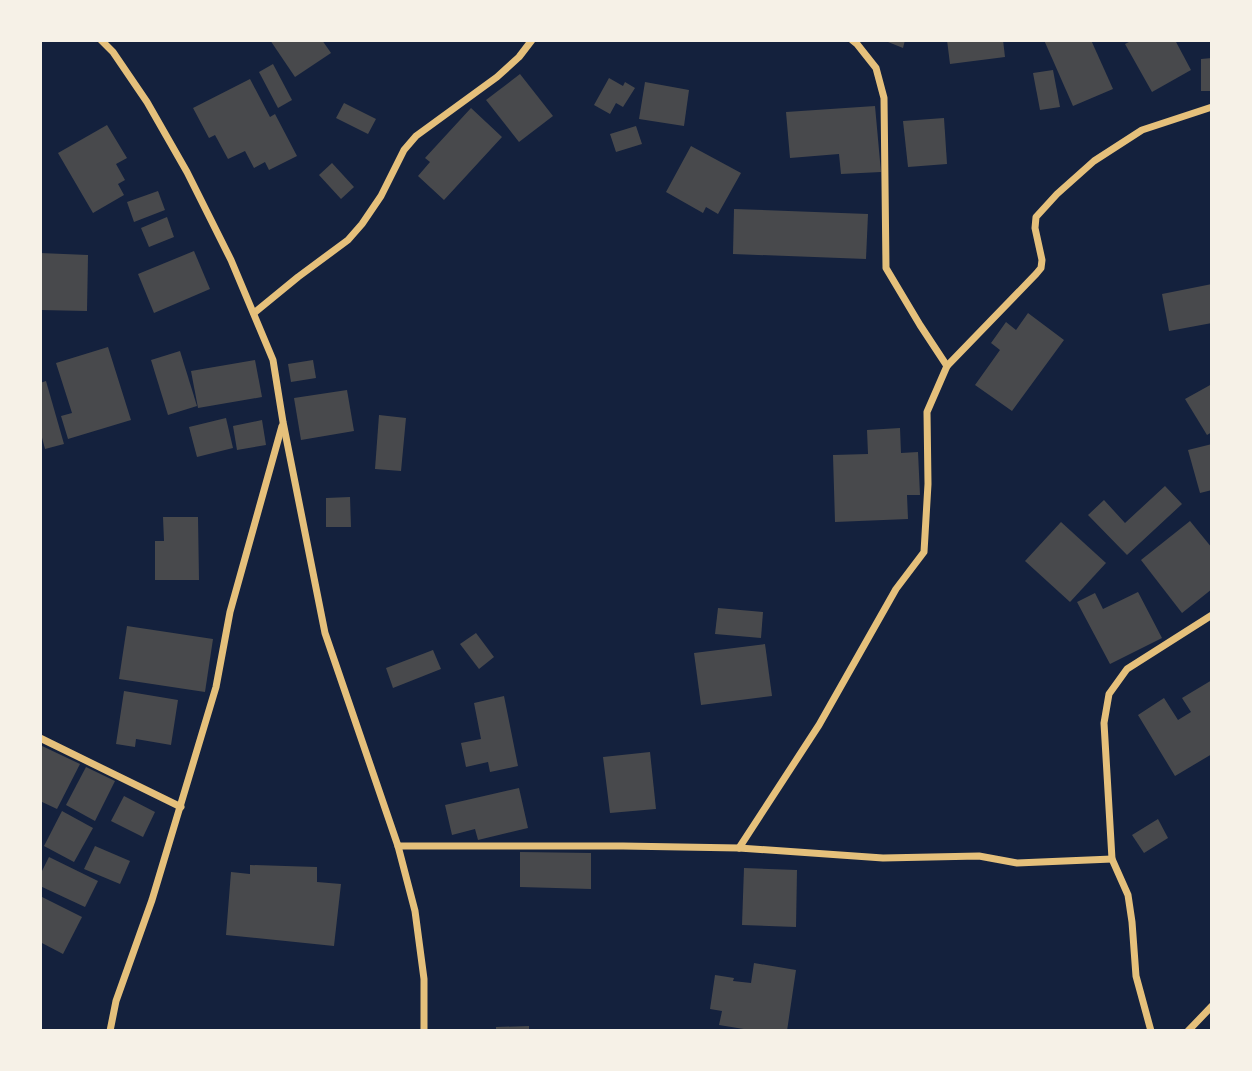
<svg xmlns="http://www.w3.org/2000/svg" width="1252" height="1071" font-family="Montserrat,sans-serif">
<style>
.building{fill:#48494c}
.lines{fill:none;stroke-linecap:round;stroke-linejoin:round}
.minor{stroke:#e5c07b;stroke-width:7}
</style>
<rect width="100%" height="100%" fill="#14213d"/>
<g class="building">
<path d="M270,40H322L331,53L295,77Z"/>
<path d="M883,40H905L903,48Z"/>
<path d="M947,40H1003L1005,57L950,64Z"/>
<path d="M1044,40H1091L1113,89L1073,106Z"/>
<path d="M1133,40H1175L1191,70L1152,92L1125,44Z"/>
<path d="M1212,58V91H1201V59Z"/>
<path d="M273,64L292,100L278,108L259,72Z"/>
<path d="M1053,70L1060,107L1040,110L1033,73Z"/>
<path d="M520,74L553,116L519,142L486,100Z"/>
<path d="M609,78L623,86L625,82L635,88L623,107L616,103L610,114L594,105Z"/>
<path d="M250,79L270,117L275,114L297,156L269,170L265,162L254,168L245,151L228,159L215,135L209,138L193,108Z"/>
<path d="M645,82L689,90L684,126L639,119Z"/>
<path d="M344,103L376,119L368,134L336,118Z"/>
<path d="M875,106L881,172L841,174L839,154L790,158L786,112Z"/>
<path d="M471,108L502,137L444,200L418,176L430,162L425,158Z"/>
<path d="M944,118L947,164L908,167L903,121Z"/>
<path d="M107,125L127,158L116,164L125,180L118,184L124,195L93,213L58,153Z"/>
<path d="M636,126L642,144L616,152L610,134Z"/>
<path d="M691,146L741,173L718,214L706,207L703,213L666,192Z"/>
<path d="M332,163L354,187L341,199L319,175Z"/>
<path d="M158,191L165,210L134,222L127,202Z"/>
<path d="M734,209L868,214L866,259L733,254Z"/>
<path d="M167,217L174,237L149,247L141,228Z"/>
<path d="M194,251L210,289L154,313L138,274Z"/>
<path d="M40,253L88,255L87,311L40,310Z"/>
<path d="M1212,284V323L1169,331L1162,294Z"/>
<path d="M1028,313L1064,340L1012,411L975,385L1000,350L991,343L1006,322L1016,330Z"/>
<path d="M108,347L131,420L68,439L61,416L72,413L56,363Z"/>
<path d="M180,351L197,406L168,415L151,360Z"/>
<path d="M255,360L262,397L198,408L191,371Z"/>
<path d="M313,360L316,378L291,382L288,364Z"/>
<path d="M46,381L64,444L45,449L40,430V383Z"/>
<path d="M1212,384V432L1207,435L1185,399Z"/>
<path d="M347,390L354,431L301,440L294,398Z"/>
<path d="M379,415L406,418L401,471L375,469Z"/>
<path d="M226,418L233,448L197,457L189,427Z"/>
<path d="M262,420L266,445L237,450L233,426Z"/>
<path d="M900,428L901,453L918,452L920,495H907L908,519L835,522L833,455L868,454L867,430Z"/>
<path d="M1212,444V490L1200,493L1188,450Z"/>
<path d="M1165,486L1182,504L1127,555L1088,515L1104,500L1125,523Z"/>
<path d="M350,497L351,527H326V498Z"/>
<path d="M163,517H198L199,580H155V541H164Z"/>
<path d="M1190,521L1212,548V589L1182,613L1141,560Z"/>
<path d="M1061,522L1106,563L1070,602L1025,561Z"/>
<path d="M1138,592L1162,638L1110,664L1077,602L1095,593L1103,609Z"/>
<path d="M718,608L763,612L761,638L715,634Z"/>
<path d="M127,626L213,639L205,692L119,679Z"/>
<path d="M476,633L494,657L479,669L460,644Z"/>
<path d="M765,644L772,696L701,705L694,653Z"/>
<path d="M433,650L441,669L393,688L386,668Z"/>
<path d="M1212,680V754L1175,776L1138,715L1164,698L1178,720L1191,712L1182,698Z"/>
<path d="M124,691L178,700L171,745L136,739L135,747L116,744Z"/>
<path d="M504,696L518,766L490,772L488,762L466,767L461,743L481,739L474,703Z"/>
<path d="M40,745L80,764L57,809L40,801Z"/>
<path d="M650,752L656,809L610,813L603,757Z"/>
<path d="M86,767L115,781L95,821L66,805Z"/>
<path d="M519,788L528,828L478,840L475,829L452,835L445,805Z"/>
<path d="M124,796L155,812L143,837L111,821Z"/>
<path d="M62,811L93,828L74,862L44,846Z"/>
<path d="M1158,819L1168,838L1144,853L1132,835Z"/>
<path d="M95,846L130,861L120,884L84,869Z"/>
<path d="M520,852L591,853V889L520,887Z"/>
<path d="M49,857L98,881L85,907L40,886V875Z"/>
<path d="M250,865L317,867V882L341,884L334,946L226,935L231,872L250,874Z"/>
<path d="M744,868L797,870L796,927L742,925Z"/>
<path d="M40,896L82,917L63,954L40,942Z"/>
<path d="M754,963L796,970L787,1031H756L719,1025L722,1011L710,1009L715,975L734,978L733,981L751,983Z"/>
<path d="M529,1026V1031H496V1027Z"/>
</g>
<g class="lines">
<g class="minor">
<path d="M101,40L113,52L147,102L187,172L231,260L273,360L283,422L325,633L398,846L415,911L424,979V1031"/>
<path d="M852,40L857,44L876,68L884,98L886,268L920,325L947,366"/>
<path d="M254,313L298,277L348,240L362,224L381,196L404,150L416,136L497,77L519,57L532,40"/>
<path d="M40,738L181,807"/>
<path d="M398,846H623L739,848L883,858L979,856L1017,863L1112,859"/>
<path d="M739,848L819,725L896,589L924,552L928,484L927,412L947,366L1036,274L1041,268L1042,260L1035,228L1036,217L1057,194L1094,161L1142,130L1212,107"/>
<path d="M110,1031L116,1001L152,900L216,687L230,612L282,426"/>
<path d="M1151,1031L1136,976L1132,922L1128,895L1112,859L1104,723L1109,694L1127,669L1212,615"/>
<path d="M1188,1031L1212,1006"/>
</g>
</g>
<rect width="1252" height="1071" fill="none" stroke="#f6f1e7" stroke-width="84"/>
</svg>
